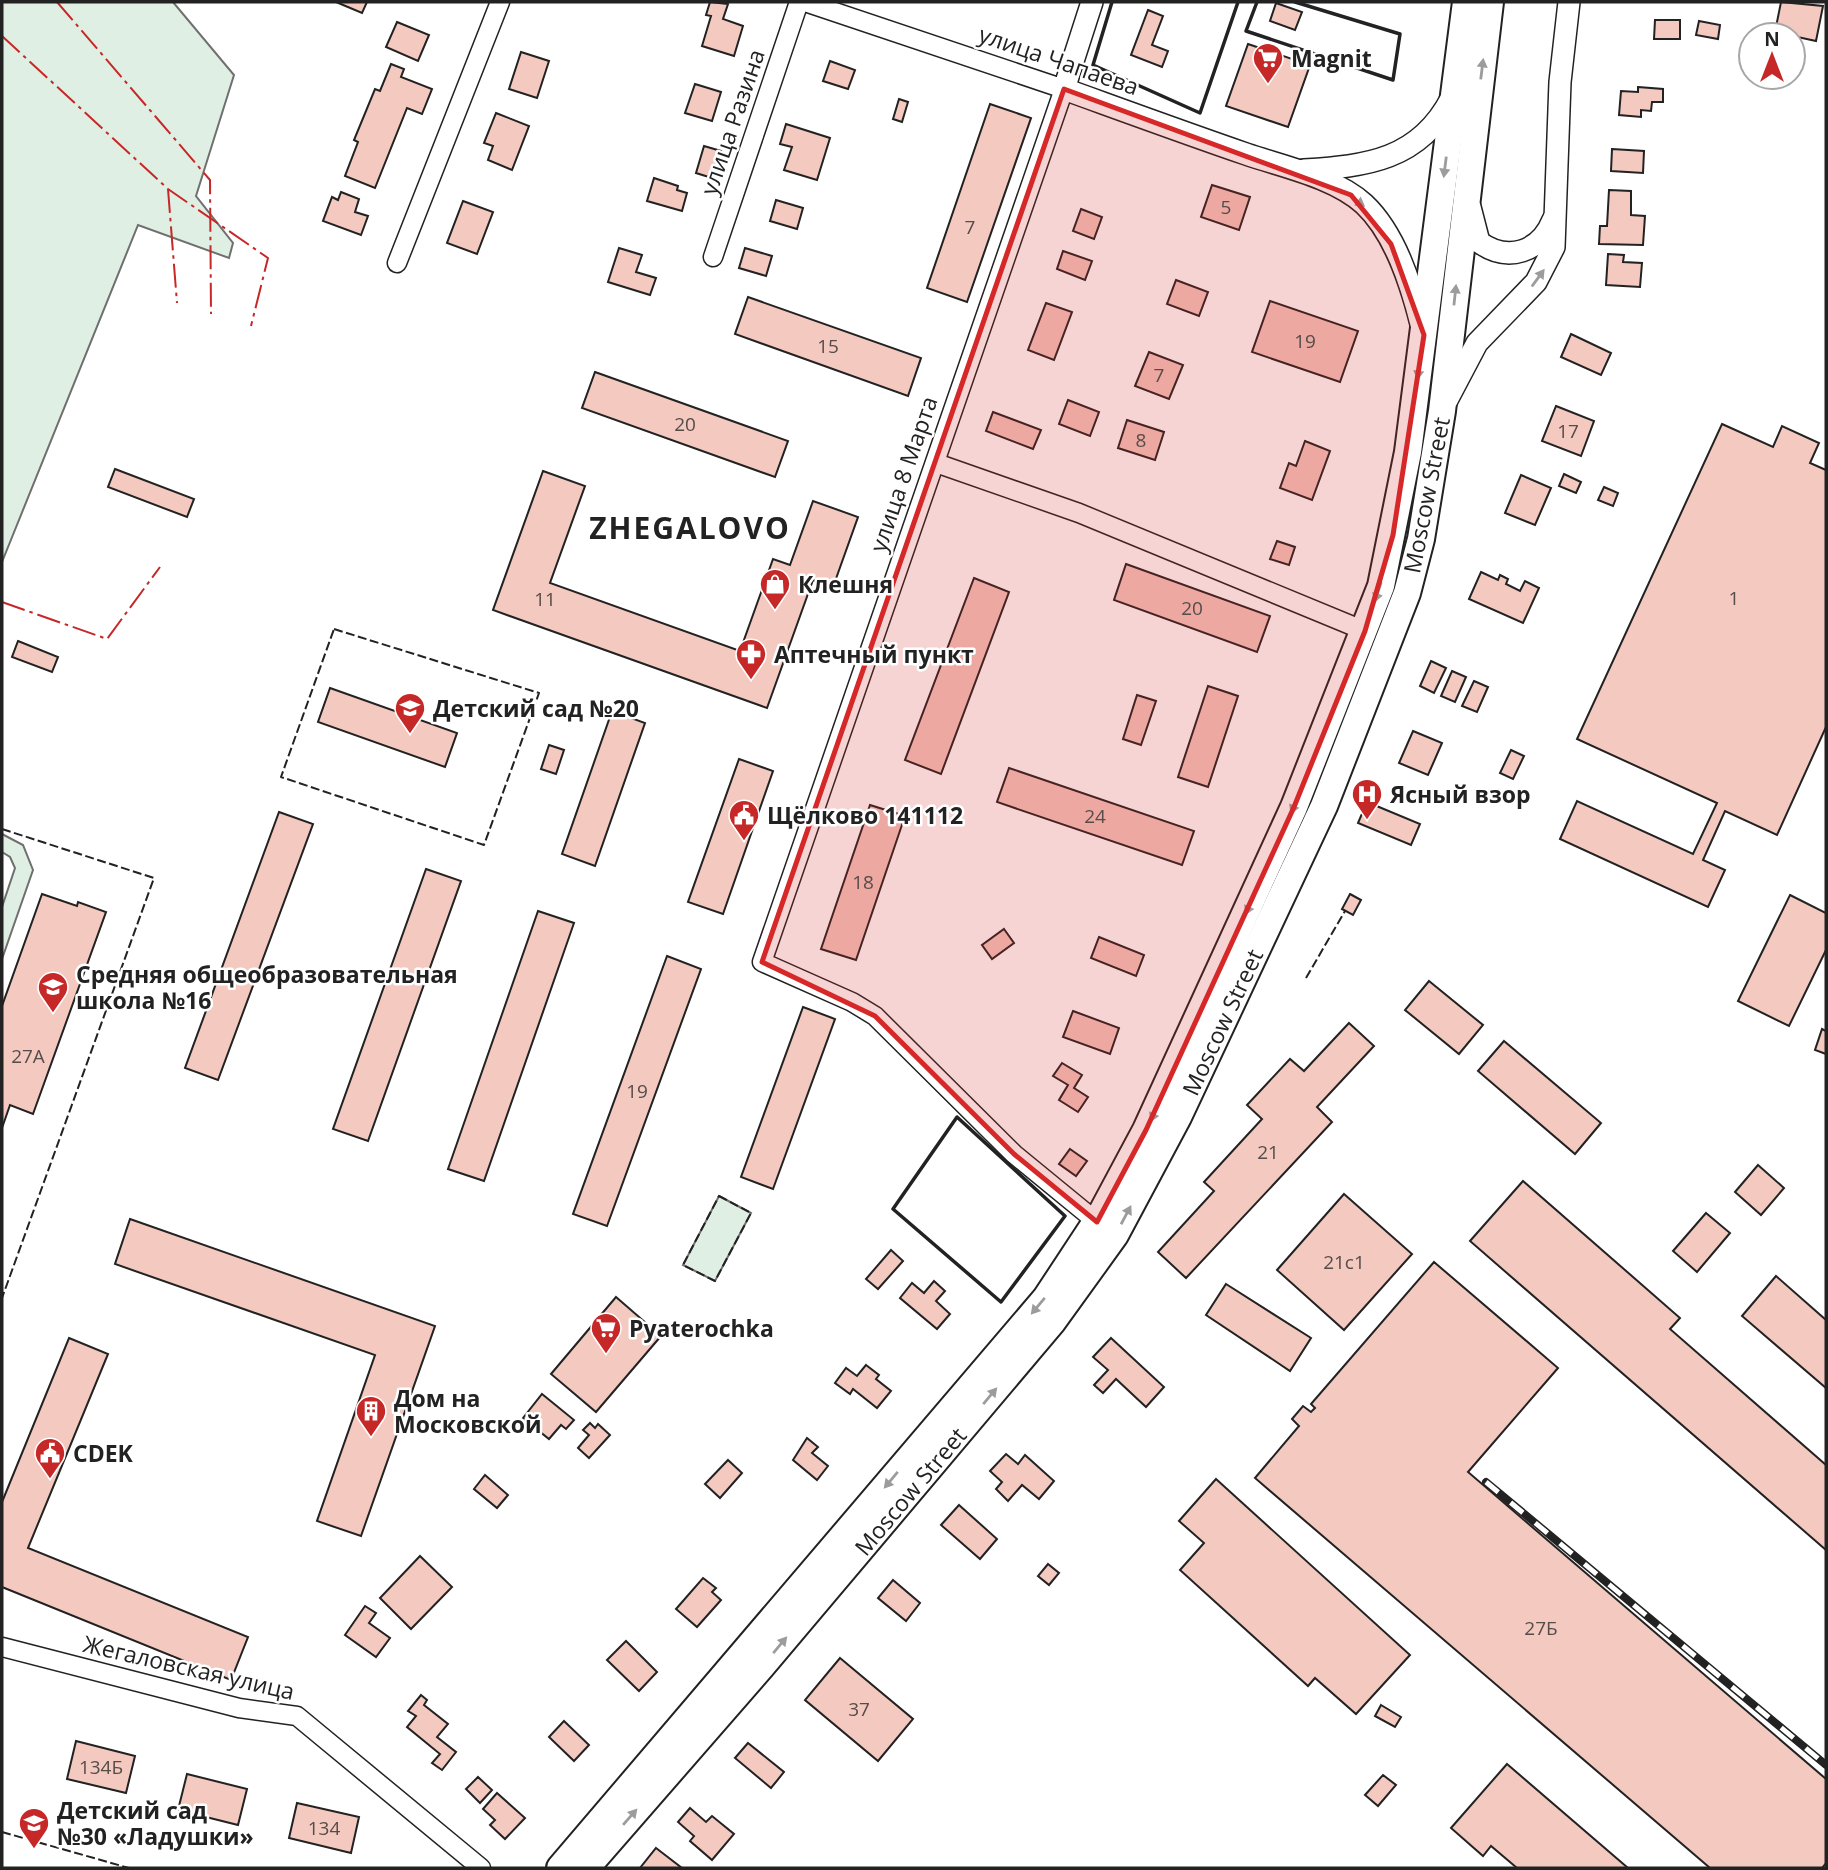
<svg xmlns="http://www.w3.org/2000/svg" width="1828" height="1870" font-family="'Open Sans',sans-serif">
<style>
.green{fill:#e0efe3;stroke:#6f6f6f;stroke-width:2}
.building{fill:#f3c9c0;stroke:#222;stroke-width:2}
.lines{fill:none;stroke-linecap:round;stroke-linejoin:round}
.minor-casing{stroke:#222;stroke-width:21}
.tertiary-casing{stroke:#222;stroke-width:24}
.primary-casing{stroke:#222;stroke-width:30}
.minor{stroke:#fff;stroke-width:18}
.tertiary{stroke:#fff;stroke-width:21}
.primary{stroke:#fff;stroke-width:26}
.rail-casing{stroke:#222;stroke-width:8}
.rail{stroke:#fff;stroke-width:5;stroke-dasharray:16;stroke-linecap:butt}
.fence{stroke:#222;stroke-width:2;stroke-dasharray:9 3.5;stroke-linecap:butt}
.wall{stroke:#222;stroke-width:3.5}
.power{stroke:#c62828;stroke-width:2;stroke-dasharray:24 5 3.5 5;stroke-linecap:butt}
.oneway{fill:#9c9c9c}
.marked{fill:#d62828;fill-opacity:0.2;stroke:#d62828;stroke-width:5;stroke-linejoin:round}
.labels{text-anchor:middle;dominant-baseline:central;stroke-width:5;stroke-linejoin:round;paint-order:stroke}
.number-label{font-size:19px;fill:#564c4a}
.poi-label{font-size:23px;font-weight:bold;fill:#222;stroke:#fff;text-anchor:start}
.street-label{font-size:23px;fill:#222;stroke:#fff}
.district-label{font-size:30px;font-weight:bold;letter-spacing:2px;fill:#222;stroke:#fff}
</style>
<rect width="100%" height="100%" fill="#fff"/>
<g class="green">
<path d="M2,2H173L234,75L196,196L233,243L229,258L138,225L2,562Z"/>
<path d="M2,834L23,845L33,870L2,959V907L15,868L10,857L2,852Z"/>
<path d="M719,1196L751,1213L715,1281L683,1265Z"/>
</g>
<g class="building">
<path d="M336,2H367L362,13Z"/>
<path d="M710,2L728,4L723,19L743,26L734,56L702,46L711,16L706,15Z"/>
<path d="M1781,2L1823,6L1816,41L1775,32Z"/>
<path d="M1276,3L1302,12L1295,30L1270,21Z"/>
<path d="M1148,10L1163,16L1152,45L1168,51L1162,67L1131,55Z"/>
<path d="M1655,20H1680V39H1654Z"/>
<path d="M1699,21L1720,25L1718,39L1696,35Z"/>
<path d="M397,22L429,35L418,61L386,47Z"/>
<path d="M1248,44L1310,65L1288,127L1226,106Z"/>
<path d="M521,52L549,61L537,98L509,89Z"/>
<path d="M830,61L855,70L848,89L823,81Z"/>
<path d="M391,64L404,69L401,77L432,89L422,114L407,108L375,188L345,176L358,142L354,140L375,89L380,91Z"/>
<path d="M1774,77H1790L1789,84L1773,80Z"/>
<path d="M695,84L721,92L712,121L685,113Z"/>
<path d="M1638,87L1663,89V102H1652L1651,111L1641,110V117L1619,115L1621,91L1638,92Z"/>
<path d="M899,99L908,102L902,122L893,119Z"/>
<path d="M990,104L1031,118L967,302L927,288Z"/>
<path d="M496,113L529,126L512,170L488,160L493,146L484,143Z"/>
<path d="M786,124L830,138L817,180L784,170L792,147L780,144Z"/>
<path d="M704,146L721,151L712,178L696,173Z"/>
<path d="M1612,149L1644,151L1643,173L1611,171Z"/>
<path d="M654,178L678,186L677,190L687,193L682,211L647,201Z"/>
<path d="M1212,185L1250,197L1239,230L1201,217Z"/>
<path d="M1609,190L1631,191V215L1645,216L1643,245L1599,244L1600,226H1607Z"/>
<path d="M341,192L359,199L355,212L368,216L361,235L323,221L332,197L338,200Z"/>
<path d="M776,200L803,208L797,229L770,221Z"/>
<path d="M463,201L493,212L477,254L447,243Z"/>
<path d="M1081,209L1102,217L1094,239L1073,231Z"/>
<path d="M619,248L642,255L636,272L656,278L650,295L608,282Z"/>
<path d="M745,248L772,256L766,276L739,268Z"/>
<path d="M1063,251L1092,261L1085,280L1057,269Z"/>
<path d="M1608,254L1624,255L1623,262L1642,263L1640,287L1606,285Z"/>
<path d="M1176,280L1208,292L1199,316L1167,304Z"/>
<path d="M748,297L921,358L908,396L735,334Z"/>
<path d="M1270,301L1358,331L1340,382L1252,352Z"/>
<path d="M1046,303L1072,312L1054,360L1028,350Z"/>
<path d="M1571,334L1611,353L1601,375L1561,357Z"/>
<path d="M1149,352L1183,365L1169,399L1135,386Z"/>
<path d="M595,372L788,441L775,477L582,408Z"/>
<path d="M1068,400L1099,412L1090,436L1059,424Z"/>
<path d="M1556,406L1594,421L1581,456L1542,441Z"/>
<path d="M993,412L1041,430L1033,449L986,431Z"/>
<path d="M1127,420L1164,432L1155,460L1118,448Z"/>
<path d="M1722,424L1773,447L1782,426L1819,443L1810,463L1826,470V727L1777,835L1725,811L1703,860L1725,870L1708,907L1560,839L1577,801L1693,854L1717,803L1577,739Z"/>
<path d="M1305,441L1330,451L1312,500L1280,488L1289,463L1296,466Z"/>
<path d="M115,469L194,499L187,517L108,487Z"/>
<path d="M543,471L585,486L550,583L740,651L773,559L790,565L813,501L858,517L833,587L813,580L767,708L493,610Z"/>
<path d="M1564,474L1581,482L1576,493L1559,486Z"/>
<path d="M1521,475L1551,488L1535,525L1505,513Z"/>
<path d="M1604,487L1618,493L1613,506L1598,500Z"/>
<path d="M1277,541L1295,547L1289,565L1270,559Z"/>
<path d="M1126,564L1270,616L1257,652L1114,600Z"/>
<path d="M1481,572L1498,580L1500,575L1508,579L1506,584L1520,591L1525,581L1539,588L1523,623L1469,599Z"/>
<path d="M974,578L1009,592L941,774L905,760Z"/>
<path d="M18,641L58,657L52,672L12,657Z"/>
<path d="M1431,661L1446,668L1434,693L1420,686Z"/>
<path d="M1452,671L1466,677L1455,702L1441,696Z"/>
<path d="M1474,681L1488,687L1477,712L1462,706Z"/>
<path d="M1208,686L1238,696L1208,787L1178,777Z"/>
<path d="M330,688L457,733L445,767L318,722Z"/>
<path d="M1137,695L1156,701L1141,745L1123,739Z"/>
<path d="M612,711L645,723L595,866L562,854Z"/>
<path d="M1413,731L1442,743L1428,775L1399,763Z"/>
<path d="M549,745L564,750L556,774L541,769Z"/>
<path d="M1511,750L1524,756L1513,779L1500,773Z"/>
<path d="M739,759L773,771L723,914L688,902Z"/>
<path d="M1009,768L1194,831L1182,865L997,802Z"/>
<path d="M1367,802L1420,824L1411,845L1358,823Z"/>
<path d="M870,805L905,816L856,960L821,949Z"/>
<path d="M279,812L313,824L218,1080L185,1068Z"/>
<path d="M426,869L461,881L368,1141L333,1129Z"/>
<path d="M42,894L77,906L78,902L106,912L33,1114L10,1105L2,1128V1006Z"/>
<path d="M1350,894L1361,900L1353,915L1342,909Z"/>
<path d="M1790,895L1826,913V950L1789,1026L1738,1001Z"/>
<path d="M538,911L574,923L484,1181L448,1169Z"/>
<path d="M1004,929L1014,943L992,959L982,945Z"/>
<path d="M1099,937L1144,955L1136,976L1091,958Z"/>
<path d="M667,956L701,969L607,1226L573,1214Z"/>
<path d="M1429,981L1483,1025L1459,1054L1405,1010Z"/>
<path d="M803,1007L835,1019L773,1189L741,1177Z"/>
<path d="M1073,1011L1119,1028L1110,1054L1063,1037Z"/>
<path d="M1349,1023L1374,1046L1317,1107L1332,1122L1186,1278L1158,1252L1214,1191L1204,1182L1262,1119L1247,1105L1290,1059L1304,1071Z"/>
<path d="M1822,1029L1826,1031V1054L1815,1050Z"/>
<path d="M1504,1041L1601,1123L1575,1154L1478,1071Z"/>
<path d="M1062,1063L1082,1075L1074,1088L1088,1097L1078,1112L1059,1100L1068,1085L1053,1076Z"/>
<path d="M1070,1149L1087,1161L1076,1176L1059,1164Z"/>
<path d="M1758,1165L1784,1188L1761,1215L1735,1192Z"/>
<path d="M1523,1181L1680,1318L1670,1329L1826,1465V1550L1470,1241Z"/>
<path d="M1344,1194L1412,1254L1344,1330L1277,1270Z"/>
<path d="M1706,1213L1730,1233L1697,1272L1673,1251Z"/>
<path d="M130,1219L435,1326L361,1536L317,1521L375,1355L115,1264Z"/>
<path d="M891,1250L903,1261L878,1289L866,1279Z"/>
<path d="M1434,1262L1558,1368L1468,1472L1826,1779V1863L1822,1868H1710L1255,1478L1299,1426L1292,1419L1303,1406L1311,1412L1315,1408L1311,1404Z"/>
<path d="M1776,1276L1826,1320V1388L1742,1316Z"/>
<path d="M934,1281L945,1291L936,1301L950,1314L937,1329L900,1298L912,1283L924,1293Z"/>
<path d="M1226,1284L1311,1338L1290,1371L1206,1315Z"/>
<path d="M616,1297L661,1336L596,1412L551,1374Z"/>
<path d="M69,1338L108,1354L28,1548L248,1637L231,1680L2,1587V1502Z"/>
<path d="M1111,1338L1164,1387L1146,1407L1116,1379L1103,1393L1094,1385L1108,1370L1093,1357Z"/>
<path d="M866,1365L879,1375L876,1379L891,1391L877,1408L853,1389L850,1394L835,1383L846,1368L857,1376Z"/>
<path d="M542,1394L574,1420L566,1429L561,1425L549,1439L523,1418Z"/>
<path d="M590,1423L595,1428L598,1424L610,1435L589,1458L578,1448L589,1435L583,1430Z"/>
<path d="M807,1438L818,1447L812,1453L828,1466L817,1480L793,1460Z"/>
<path d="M1006,1454L1018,1464L1025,1455L1054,1481L1039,1499L1022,1485L1008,1501L996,1489L1002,1482L990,1471Z"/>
<path d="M728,1460L742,1473L720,1498L705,1484Z"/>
<path d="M485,1475L508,1495L497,1508L474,1489Z"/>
<path d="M1216,1479L1410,1655L1356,1714L1315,1678L1308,1686L1180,1570L1204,1543L1179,1521Z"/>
<path d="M959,1505L997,1539L980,1559L941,1525Z"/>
<path d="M420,1556L452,1587L411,1629L380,1598Z"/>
<path d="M1048,1564L1059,1573L1049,1585L1038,1576Z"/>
<path d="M703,1578L716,1588L712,1592L721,1600L697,1627L676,1609Z"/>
<path d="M893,1580L920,1603L906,1621L878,1598Z"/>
<path d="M365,1606L376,1613L369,1623L390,1638L376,1657L345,1635Z"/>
<path d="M626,1641L657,1672L639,1691L607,1660Z"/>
<path d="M840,1658L913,1719L878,1761L805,1700Z"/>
<path d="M421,1695L427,1700L424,1705L448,1724L437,1737L456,1752L442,1770L432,1763L440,1754L407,1727L416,1716L408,1711Z"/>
<path d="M1381,1705L1401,1717L1395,1727L1375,1716Z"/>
<path d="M564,1721L589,1745L574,1761L549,1737Z"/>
<path d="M76,1741L135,1756L126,1793L67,1779Z"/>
<path d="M748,1743L784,1772L771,1788L735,1758Z"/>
<path d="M1507,1764L1628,1868H1517L1491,1846L1483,1856L1451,1828Z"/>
<path d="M187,1774L247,1789L238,1825L178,1810Z"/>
<path d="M1383,1775L1396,1785L1378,1806L1365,1795Z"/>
<path d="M478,1777L492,1790L480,1803L466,1789Z"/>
<path d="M497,1793L525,1818L505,1839L490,1825L495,1820L483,1809Z"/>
<path d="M297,1803L359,1817L351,1853L289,1838Z"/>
<path d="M690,1808L706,1822L712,1816L734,1834L712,1860L690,1841L694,1836L678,1822Z"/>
<path d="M656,1848L682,1868H640Z"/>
</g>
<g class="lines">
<g class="minor-casing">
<g id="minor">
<path d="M805,2L1064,89L762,962L852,1002L875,1016L1014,1154L1097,1222"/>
<path d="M713,257L799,2"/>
<path d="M397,263L500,2"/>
<path d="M936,463L1079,513L1365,631"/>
<path d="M2,1647L239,1708L297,1716L481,1868"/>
</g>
</g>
<g class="tertiary-casing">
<g id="tertiary">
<path d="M1092,2L1064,89C1125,111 1185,133 1246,154C1284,167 1334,177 1364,204C1395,233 1411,284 1421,324"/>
<path d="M1304,170C1367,166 1419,160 1451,99"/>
<path d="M1470,207L1479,242C1508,263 1540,252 1553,220"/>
<path d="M1447,400L1477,343L1536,282L1554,247L1560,82L1569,2"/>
</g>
</g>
<g class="primary-casing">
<g id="primary">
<path d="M560,1868L1046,1298L1100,1216L1146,1130L1294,807L1381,586L1408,452L1466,2"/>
<path d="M586,1868L762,1666L1053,1321L1115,1235L1178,1117L1324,806L1407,593L1421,539L1442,411L1490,2"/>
</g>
</g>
<use href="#minor" class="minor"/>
<use href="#tertiary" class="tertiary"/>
<use href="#primary" class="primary"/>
<g class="rail-casing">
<path id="rail" d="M1486,1482L1826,1765"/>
</g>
<use href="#rail" class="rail"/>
<g class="fence">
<path d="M334,629L539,693L484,845L281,777Z"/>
<path d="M2,829L154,878L2,1298"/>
<path d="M1306,978L1345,911"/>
<path d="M719,1196L751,1213L715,1281L683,1265Z"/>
<path d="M2,1832L129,1868"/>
</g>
<g class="wall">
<path d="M1112,2L1093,65L1200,113L1238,2"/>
<path d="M1257,2L1246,31L1393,80L1400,34L1295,2"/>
<path d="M957,1117L1065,1216L1001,1302L893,1209Z"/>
</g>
<g class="power">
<path d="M57,2L210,180L211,314"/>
<path d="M2,36L168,189L268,258L251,326"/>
<path d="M168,189L177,303"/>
<path d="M2,602L107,639L160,567"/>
</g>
</g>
<defs><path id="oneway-solid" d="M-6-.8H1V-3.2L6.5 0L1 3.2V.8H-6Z" transform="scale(1.75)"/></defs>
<g class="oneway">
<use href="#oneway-solid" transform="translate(1482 69) rotate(-83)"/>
<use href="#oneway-solid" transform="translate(1445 167) rotate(97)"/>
<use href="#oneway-solid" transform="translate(1356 200) rotate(36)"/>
<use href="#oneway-solid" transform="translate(1538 278) rotate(-54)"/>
<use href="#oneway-solid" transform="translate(1455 295) rotate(-84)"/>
<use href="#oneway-solid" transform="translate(1419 369) rotate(98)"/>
<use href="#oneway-solid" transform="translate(1378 592) rotate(108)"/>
<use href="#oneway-solid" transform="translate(1295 804) rotate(113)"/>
<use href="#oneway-solid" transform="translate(1250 905) rotate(115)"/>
<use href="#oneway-solid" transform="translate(1155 1112) rotate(115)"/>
<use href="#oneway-solid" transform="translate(1126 1215) rotate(-62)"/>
<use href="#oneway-solid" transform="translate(1038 1306) rotate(130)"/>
<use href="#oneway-solid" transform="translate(990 1396) rotate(-50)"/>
<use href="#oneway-solid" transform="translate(891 1480) rotate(130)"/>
<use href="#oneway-solid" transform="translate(780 1645) rotate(-50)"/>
<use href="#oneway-solid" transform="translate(630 1817) rotate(-49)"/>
</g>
<path class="marked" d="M1064,89L1351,195L1391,244L1424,335L1393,535L1365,631L1294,807L1146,1130L1097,1222L1014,1154L875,1016L762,962Z"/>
<defs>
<g id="supermarket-pin" transform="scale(1.575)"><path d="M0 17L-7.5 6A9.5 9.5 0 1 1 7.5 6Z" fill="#c62828" stroke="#fff"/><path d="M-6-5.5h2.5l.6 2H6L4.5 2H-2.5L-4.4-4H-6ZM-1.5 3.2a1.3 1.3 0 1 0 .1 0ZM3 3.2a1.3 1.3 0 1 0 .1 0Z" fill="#fff"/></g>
<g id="shop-pin" transform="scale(1.575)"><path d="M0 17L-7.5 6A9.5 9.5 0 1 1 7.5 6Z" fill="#c62828" stroke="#fff"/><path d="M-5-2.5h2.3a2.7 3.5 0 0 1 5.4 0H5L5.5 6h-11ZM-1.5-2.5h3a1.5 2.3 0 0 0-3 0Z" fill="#fff"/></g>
<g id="pharmacy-pin" transform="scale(1.575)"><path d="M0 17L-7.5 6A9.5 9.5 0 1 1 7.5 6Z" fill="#c62828" stroke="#fff"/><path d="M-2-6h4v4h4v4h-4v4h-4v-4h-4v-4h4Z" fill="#fff"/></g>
<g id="school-pin" transform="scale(1.575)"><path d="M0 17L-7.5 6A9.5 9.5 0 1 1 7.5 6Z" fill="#c62828" stroke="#fff"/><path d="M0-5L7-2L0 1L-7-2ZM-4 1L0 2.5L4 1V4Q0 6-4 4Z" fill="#fff"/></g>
<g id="hospital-pin" transform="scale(1.575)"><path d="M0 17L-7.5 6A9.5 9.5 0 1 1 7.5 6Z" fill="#c62828" stroke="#fff"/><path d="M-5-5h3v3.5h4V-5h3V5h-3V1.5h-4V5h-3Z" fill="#fff"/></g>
<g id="civic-pin" transform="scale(1.575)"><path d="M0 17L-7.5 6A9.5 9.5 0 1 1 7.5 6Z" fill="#c62828" stroke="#fff"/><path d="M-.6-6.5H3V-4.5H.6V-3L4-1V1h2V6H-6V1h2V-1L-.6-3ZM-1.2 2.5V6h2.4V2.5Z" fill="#fff"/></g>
<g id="building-pin" transform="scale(1.575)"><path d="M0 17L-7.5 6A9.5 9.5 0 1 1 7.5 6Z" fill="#c62828" stroke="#fff"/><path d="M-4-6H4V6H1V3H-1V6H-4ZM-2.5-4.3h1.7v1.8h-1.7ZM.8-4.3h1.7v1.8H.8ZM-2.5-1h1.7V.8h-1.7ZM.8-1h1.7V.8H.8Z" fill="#fff"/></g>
</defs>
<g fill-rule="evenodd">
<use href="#supermarket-pin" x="1268" y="58"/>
<use href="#shop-pin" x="775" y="584"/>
<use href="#pharmacy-pin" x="751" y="654"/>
<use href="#school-pin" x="410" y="708"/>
<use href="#hospital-pin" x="1367" y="794"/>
<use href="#civic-pin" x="744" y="815"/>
<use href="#school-pin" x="53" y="987"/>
<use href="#supermarket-pin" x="606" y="1328"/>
<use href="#building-pin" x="371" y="1411"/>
<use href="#civic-pin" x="50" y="1453"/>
<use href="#school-pin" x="34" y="1823"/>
</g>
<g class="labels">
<g class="number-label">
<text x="1226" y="207">5</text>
<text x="970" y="227">7</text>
<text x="1305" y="341">19</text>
<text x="828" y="346">15</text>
<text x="1159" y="375">7</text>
<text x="685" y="424">20</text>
<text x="1568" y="431">17</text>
<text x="1141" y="440">8</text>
<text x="1734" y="598">1</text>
<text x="545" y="599">11</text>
<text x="1192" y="608">20</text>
<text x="1095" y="816">24</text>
<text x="863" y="882">18</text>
<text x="28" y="1056">27А</text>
<text x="637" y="1091">19</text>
<text x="1268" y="1152">21</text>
<text x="1344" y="1262">21с1</text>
<text x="1541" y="1628">27Б</text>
<text x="859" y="1709">37</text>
<text x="101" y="1767">134Б</text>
<text x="324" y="1828">134</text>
</g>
<g class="poi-label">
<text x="1291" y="58">Magnit</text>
<text x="798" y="584">Клешня</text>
<text x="774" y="654">Аптечный пункт</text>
<text x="433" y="708">Детский сад №20</text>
<text x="1390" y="794">Ясный взор</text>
<text x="767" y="815">Щёлково 141112</text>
<text x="76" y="974">Средняя общеобразовательная<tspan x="76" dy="26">школа №16</tspan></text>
<text x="629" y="1328">Pyaterochka</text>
<text x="394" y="1398">Дом на<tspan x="394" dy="26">Московской</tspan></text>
<text x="73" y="1453">CDEK</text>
<text x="57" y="1810">Детский сад<tspan x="57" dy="26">№30 «Ладушки»</tspan></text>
</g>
<g class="street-label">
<text transform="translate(1059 60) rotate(19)">улица Чапаева</text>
<text transform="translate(732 122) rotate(-71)">улица Разина</text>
<text transform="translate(903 474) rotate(-71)">улица 8 Марта</text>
<text transform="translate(1426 495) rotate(-79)">Moscow Street</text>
<text transform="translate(1222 1022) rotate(-65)">Moscow Street</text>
<text transform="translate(910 1491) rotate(-50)">Moscow Street</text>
<text transform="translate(189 1667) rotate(13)">Жегаловская улица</text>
</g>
<g class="district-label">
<text x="690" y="527">ZHEGALOVO</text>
</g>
</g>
<rect width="1828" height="1870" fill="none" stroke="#222222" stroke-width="7"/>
<g transform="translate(1772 56)"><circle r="33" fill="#ffffff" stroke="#a7a7a7" stroke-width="2"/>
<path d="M0-5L12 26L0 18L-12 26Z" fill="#c62828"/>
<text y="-10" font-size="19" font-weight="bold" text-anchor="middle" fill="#222222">N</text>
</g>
</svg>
